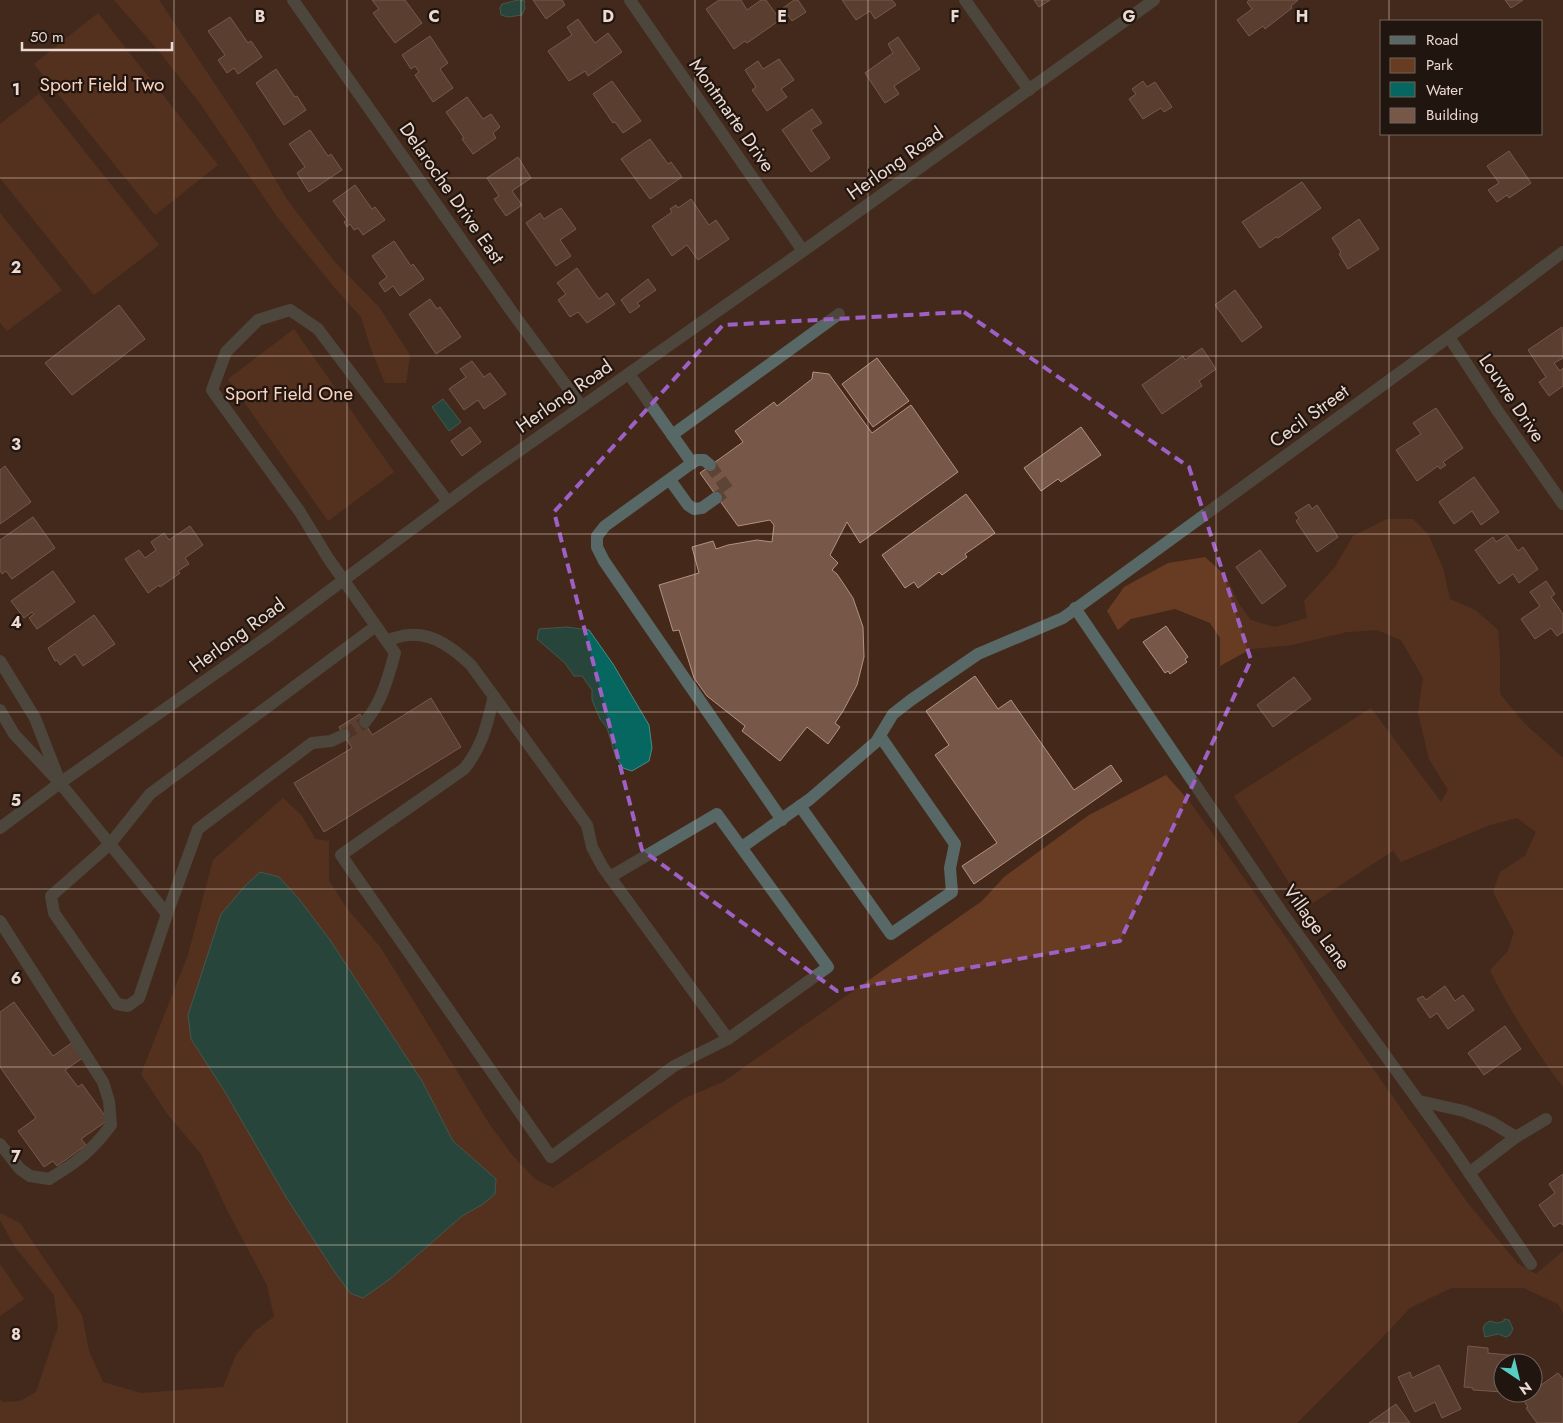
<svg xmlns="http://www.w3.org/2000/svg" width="1563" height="1423" font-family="Jost,sans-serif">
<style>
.green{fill:#683b23;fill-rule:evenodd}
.water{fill:#066761;stroke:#4b8a83}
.building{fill:#765748;stroke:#b39181}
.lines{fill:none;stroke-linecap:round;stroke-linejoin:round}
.minor-tunnel{stroke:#5d4436;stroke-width:12;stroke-dasharray:12 6;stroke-linecap:butt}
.minor{stroke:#576866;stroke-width:12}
.marked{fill:none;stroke:#9d60c5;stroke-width:4;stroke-dasharray:10 6;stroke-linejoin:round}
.grid{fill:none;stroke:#ecdad2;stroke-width:1;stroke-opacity:0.55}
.labels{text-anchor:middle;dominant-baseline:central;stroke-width:4.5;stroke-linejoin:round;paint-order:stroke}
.park-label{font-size:19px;fill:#fad2c0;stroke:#21150f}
.street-label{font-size:19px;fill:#ecdad2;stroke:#21150f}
.grid-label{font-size:16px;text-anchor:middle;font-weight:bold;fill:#ecdad2;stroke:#21150f;stroke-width:4.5;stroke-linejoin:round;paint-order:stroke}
</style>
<rect width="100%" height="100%" fill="#44291b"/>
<g class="green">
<path d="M114,0H159L250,137L288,201L334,261L379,307L410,355L406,383H385L371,349L361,317L334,287L278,218L199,102L158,50Z"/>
<path d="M98,13L218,165L155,215L34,64Z"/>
<path d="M39,94L159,245L94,295L0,178V124Z"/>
<path d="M0,213L62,290L7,331L0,323Z"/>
<path d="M294,329L394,472L328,521L228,379Z"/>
<path d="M1387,519H1413L1428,534L1443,568L1450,599L1475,610L1498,630L1500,657V694L1524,723L1563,758V1087C1535,1050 1510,1011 1490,970L1508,951L1514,932L1493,892L1500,872L1525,856L1536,832L1517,818L1490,825L1401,862L1393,851L1305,908L1234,796L1371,708L1441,802L1448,790L1429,759L1418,713L1423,678L1401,640L1377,630L1347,632L1292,645L1251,649L1220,666V638L1210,623L1175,609L1131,619L1118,630L1107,611L1124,587L1168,563L1205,557L1226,576L1239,604L1251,620L1275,627L1307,618L1304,601L1335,567L1353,536Z"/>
<path d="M1166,775L1190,802L1292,946L1338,1019L1467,1202L1518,1264L1536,1274L1563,1251V1313L1558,1304L1524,1288H1451L1410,1308L1378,1342L1297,1423H0V1398L2,1402L20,1401L36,1392L58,1327L54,1295L15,1247L0,1220V1213L20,1223L82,1315L89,1351L103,1382L141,1393L223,1387L236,1355L255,1331L274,1317L267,1285L227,1210L201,1154L168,1115L141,1074L188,955L213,860L283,798L302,816L315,839L329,841V881L349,911L381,948L490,1125L513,1156L535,1179L553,1188L685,1098L723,1082L982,901L1004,877L1089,815ZM279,877L299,899L330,940L422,1081L453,1141L496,1179L483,1204L462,1216L390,1279L225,1092L191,1039Z"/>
<path d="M0,1264L24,1299L0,1316Z"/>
</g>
<g class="water">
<path d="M518,0L525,1L524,4L525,8L522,15L508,17L501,15L500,8L502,4Z"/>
<path d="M443,399L461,422L449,431L432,407Z"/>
<path d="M567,627L589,630L613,664L649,725L652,748L649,761L632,771L623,768L616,758L607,728L600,719L592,700V690L582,676H574L565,663L537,639L539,629Z"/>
<path d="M260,872L279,877L299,899L330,940L422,1081L453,1141L496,1179L495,1194L483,1204L462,1216L390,1279L363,1298L350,1293L334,1271L286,1197L225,1092L191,1039L188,1015L221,914L245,886Z"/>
<path d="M1504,1319L1509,1320L1513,1329L1510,1335L1506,1337L1498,1334L1485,1337L1483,1328L1485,1324L1490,1321L1497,1323L1504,1321Z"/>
</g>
<g class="building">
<path d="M372,0H405L422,23L395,43L373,13L379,9Z"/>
<path d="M533,0H562L565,5L546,19Z"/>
<path d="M719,0H741L747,10L761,0H766L780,20L747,43L745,41L734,49L706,9Z"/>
<path d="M794,0H798L806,12L792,21L783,8Z"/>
<path d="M842,0H892L896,5L875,19L870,11L856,20Z"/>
<path d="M1034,0H1050L1039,7Z"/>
<path d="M1249,0H1298L1291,6L1292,8L1265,29L1263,26L1249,36L1237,20L1252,9L1247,2Z"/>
<path d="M1505,0H1523L1511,8Z"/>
<path d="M230,17L248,43L251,41L262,57L238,74L234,68L227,73L218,60L225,55L208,31Z"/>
<path d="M578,19L595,43L608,33L622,52L588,76L585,71L569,81L548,51L572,35L567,27Z"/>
<path d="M430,36L448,63L440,69L453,88L433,102L415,75L419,72L415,66L411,69L402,55Z"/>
<path d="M898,37L920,69L894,86L899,94L885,103L865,73L893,53L888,44Z"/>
<path d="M779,59L794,80L781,89L787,97L767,111L752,90L756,87L745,70L758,61L763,69Z"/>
<path d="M276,69L295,97L297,96L306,110L284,125L256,83Z"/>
<path d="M612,81L641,121L623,133L615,122L613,123L593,94Z"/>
<path d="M1143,81L1147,87L1155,82L1172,107L1164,112L1161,108L1143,119L1129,99L1136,94L1132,89Z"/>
<path d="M467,97L483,119L491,114L500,127L493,133L496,138L473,154L462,139L464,138L446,112Z"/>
<path d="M812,109L822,123L811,130L830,158L811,172L782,130Z"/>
<path d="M310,130L328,156L331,154L342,170L309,192L297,173L305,167L289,144Z"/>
<path d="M650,139L668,164L671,162L682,177L650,199L621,159Z"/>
<path d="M1509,151L1531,183L1509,198L1507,195L1497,202L1488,190L1499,183L1487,166Z"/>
<path d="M518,157L531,178L512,191L522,205L506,216L494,199L499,196L487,178Z"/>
<path d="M1302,182L1321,208L1278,238L1276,237L1260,248L1242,222Z"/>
<path d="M355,185L372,209L375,207L385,220L363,235L358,228L354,230L350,224L347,227L344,222L347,220L333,201Z"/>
<path d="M691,199L709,225L716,220L729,239L698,260L687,245L672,256L652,226L672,212L670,209L676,205L678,208Z"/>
<path d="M561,208L576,229L560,240L571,256L556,266L526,223L540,213L544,219Z"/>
<path d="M1359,219L1379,249L1348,269L1339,254L1341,252L1332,238Z"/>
<path d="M394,241L411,266L413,264L424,279L400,296L393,286L385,292L379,283L387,277L372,256Z"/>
<path d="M577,268L599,299L607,293L615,304L587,323L578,312L570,317L558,300L566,294L557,283Z"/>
<path d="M648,279L656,290L637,303L640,306L630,313L621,300Z"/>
<path d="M1235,290L1262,327L1242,342L1215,305Z"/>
<path d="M430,299L437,309L440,307L461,337L436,354L409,314Z"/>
<path d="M119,305L145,339L72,395L45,363Z"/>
<path d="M1562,327L1563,358L1554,363L1560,371L1563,368V386L1549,396L1539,382L1546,377L1528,350Z"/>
<path d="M1202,348L1216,369L1199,381L1202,386L1162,414L1142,385L1183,356L1185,360Z"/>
<path d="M877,358L909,401L873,427L842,384Z"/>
<path d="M472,361L484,377L490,373L506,394L484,409L478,400L464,410L449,389L466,377L460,369Z"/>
<path d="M813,372L829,374L872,433L911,405L958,472L860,543L847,522L830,555L838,563L832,570L837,574L853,598L863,627L864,657L857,685L843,711L835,723L840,727L828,744L807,727L780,761L742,731L745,726L707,696L694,678L679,630L673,631L659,585L699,573L692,547L713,541L716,549L728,545L757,540L772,542L774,525L770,520L738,526L700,473L743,442L735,431L774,402L777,406L812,379Z"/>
<path d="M1436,408L1463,448L1443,462L1446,465L1440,469L1438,466L1417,481L1396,450L1421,434L1413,423Z"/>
<path d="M470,427L481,442L462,456L451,441Z"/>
<path d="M1081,427L1101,455L1061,482L1058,479L1041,491L1024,468Z"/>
<path d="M5,466L31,502L0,524V470Z"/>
<path d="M1474,477L1499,512L1481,525L1472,511L1454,524L1439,502Z"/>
<path d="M966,494L995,533L965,554L967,557L942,575L939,572L918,588L914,582L905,588L882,555Z"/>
<path d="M1309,504L1312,509L1317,505L1338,537L1317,552L1296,521L1299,518L1295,513Z"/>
<path d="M33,517L55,548L12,579L6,571L2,574L0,570V540Z"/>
<path d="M190,526L203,545L185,558L189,564L178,571L180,573L160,587L159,585L148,593L125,559L139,550L145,558L156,550L151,542L164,533L169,540Z"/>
<path d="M1507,535L1518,551L1523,547L1538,569L1519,583L1513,574L1499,584L1475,550L1493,537L1496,542Z"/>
<path d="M1260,550L1286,586L1262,604L1236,567Z"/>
<path d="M53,571L75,602L37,629L29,618L34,614L32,612L24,618L11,601Z"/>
<path d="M1546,581L1555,594L1551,597L1563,614V632L1557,636L1551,628L1535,639L1521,619L1540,606L1530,592Z"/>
<path d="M94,615L115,644L83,666L75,654L60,665L57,660L55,661L48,648Z"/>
<path d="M1166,626L1188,657L1185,659L1187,662L1170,674L1168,671L1165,673L1143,642Z"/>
<path d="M975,676L998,709L1011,700L1074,790L1111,765L1122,781L974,884L962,866L997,843L935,755L949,745L926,711Z"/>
<path d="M1294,677L1311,699L1273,727L1257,705Z"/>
<path d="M431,698L461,747L324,832L294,783L352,748L339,727L360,714L372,735Z"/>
<path d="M1445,986L1455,1001L1463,995L1474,1010L1448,1029L1437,1013L1430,1018L1417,999L1423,996L1426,1000Z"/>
<path d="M14,1002L53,1056L73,1042L84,1057L65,1070L78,1087L82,1084L108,1120L81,1139L86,1145L57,1166L53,1161L44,1167L18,1131L36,1118L0,1067V1012Z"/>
<path d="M1505,1026L1521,1049L1484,1075L1468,1053Z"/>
<path d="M1563,1174V1225L1560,1223L1554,1227L1539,1205L1555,1193L1549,1184Z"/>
<path d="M1468,1346L1488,1348V1353L1519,1356L1518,1363H1503V1392L1473,1390V1388L1464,1387Z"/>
<path d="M1439,1365L1461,1409L1442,1418L1435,1402L1415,1412L1398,1377L1410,1372L1412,1378Z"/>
<path d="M1558,1373L1563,1379V1423H1537L1526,1408L1528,1407L1522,1398L1530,1393H1533V1391Z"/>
<path d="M1396,1404L1410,1423H1369Z"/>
</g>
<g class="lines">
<g class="minor-tunnel">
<path d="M710,465L728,490L716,498"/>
<path d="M344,735L365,722"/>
</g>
<g class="minor">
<path d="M293,0L512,312L582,407"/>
<path d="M630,0L803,251"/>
<path d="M965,0L1029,90"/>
<path d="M1449,337L1497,410L1563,504"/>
<path d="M629,374L692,463L605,526L597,536V547L604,561L782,820"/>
<path d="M672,435L839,314"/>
<path d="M692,463L697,460H704L710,465"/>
<path d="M670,480L688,505L694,509L702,508L716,498"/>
<path d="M1075,608L1283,914L1451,1146L1531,1264"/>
<path d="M386,640C393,639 402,635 409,635C434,633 454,649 471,665L587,825L592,847L602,866L728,1039"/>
<path d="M0,661L35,718L58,777"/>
<path d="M494,696C487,724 483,746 464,769L341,855L551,1157L674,1066L728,1039L828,967L717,814L610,877"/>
<path d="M0,710L14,734L60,783L167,914"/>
<path d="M365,722C382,702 388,678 395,653L328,558L300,512L212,390L226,352L258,320L290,310L318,329L448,502"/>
<path d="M344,735L331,741L312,743L198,829L167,914L139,998L128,1006L117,1004L54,913L51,896L110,844L150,794L376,626"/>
<path d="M800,806L891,934L952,892L950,868L955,844L880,736"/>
<path d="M0,828L60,783L270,635L479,479L803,251L1154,0"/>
<path d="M742,847L810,799L876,742L893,714L911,700L978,654L1063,618L1490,307L1563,252"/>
<path d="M0,921L103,1082L109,1101L111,1125C92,1151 76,1163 49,1179L30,1176L20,1169L0,1144"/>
<path d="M1419,1101L1464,1111L1491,1122L1516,1137L1546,1119"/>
<path d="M1469,1173L1516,1137"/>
</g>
</g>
<path d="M0 0H1563V1423H0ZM964,312L1189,467L1251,660L1120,941L837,991L642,850L554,512L723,325Z" fill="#44291b" fill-opacity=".55" fill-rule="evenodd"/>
<path class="marked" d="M964,312L1189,467L1251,660L1120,941L837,991L642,850L554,512L723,325Z"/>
<path class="grid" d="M174,0V1423M347,0V1423M521,0V1423M695,0V1423M868,0V1423M1042,0V1423M1216,0V1423M1389,0V21M1389,134V1423M0,178H1563M0,356H1563M0,534H1563M0,712H1563M0,889H1563M0,1067H1563M0,1245H1563"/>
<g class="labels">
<g class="park-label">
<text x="102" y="84">Sport Field Two</text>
<text x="289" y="393">Sport Field One</text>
</g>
<g class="street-label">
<text transform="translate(732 115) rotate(55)">Montmarte Drive</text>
<text transform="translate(895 163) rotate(-35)">Herlong Road</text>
<text transform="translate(452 193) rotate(55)">Delaroche Drive East</text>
<text transform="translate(564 396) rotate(-35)">Herlong Road</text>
<text transform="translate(1512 398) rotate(56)">Louvre Drive</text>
<text transform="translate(1309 416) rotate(-36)">Cecil Street</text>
<text transform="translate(237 635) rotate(-36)">Herlong Road</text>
<text transform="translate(1317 927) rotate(54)">Village Lane</text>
</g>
</g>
<g class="grid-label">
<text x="260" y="22">B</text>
<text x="434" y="22">C</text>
<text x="608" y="22">D</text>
<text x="782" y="22">E</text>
<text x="955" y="22">F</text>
<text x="1129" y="22">G</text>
<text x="1302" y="22">H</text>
<text x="16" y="95">1</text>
<text x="16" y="273">2</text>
<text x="16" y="450">3</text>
<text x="16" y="628">4</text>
<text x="16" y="806">5</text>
<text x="16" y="984">6</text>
<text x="16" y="1162">7</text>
<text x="16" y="1340">8</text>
</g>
<rect x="1380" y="20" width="162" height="115" fill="#21150f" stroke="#72645d"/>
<rect x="1390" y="36" width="25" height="8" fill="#576866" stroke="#72645d"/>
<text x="1426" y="45" font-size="15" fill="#ecdad2">Road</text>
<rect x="1390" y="58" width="25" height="15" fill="#683b23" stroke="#72645d"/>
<text x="1426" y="70" font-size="15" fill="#ecdad2">Park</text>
<rect x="1390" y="82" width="25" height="15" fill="#066761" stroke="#72645d"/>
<text x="1426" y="95" font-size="15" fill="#ecdad2">Water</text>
<rect x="1390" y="108" width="25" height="15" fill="#765748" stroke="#72645d"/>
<text x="1426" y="120" font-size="15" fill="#ecdad2">Building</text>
<g transform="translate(1518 1378) rotate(145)"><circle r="24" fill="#21150f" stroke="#72645d"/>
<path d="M0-4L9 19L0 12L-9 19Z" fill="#56cec4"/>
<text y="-8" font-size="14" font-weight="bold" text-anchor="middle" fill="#ecdad2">N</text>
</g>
<path d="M22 42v8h150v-8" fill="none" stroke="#ecdad2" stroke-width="2.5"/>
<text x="30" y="42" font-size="15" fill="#ecdad2" stroke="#21150f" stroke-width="4" paint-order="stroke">50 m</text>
</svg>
